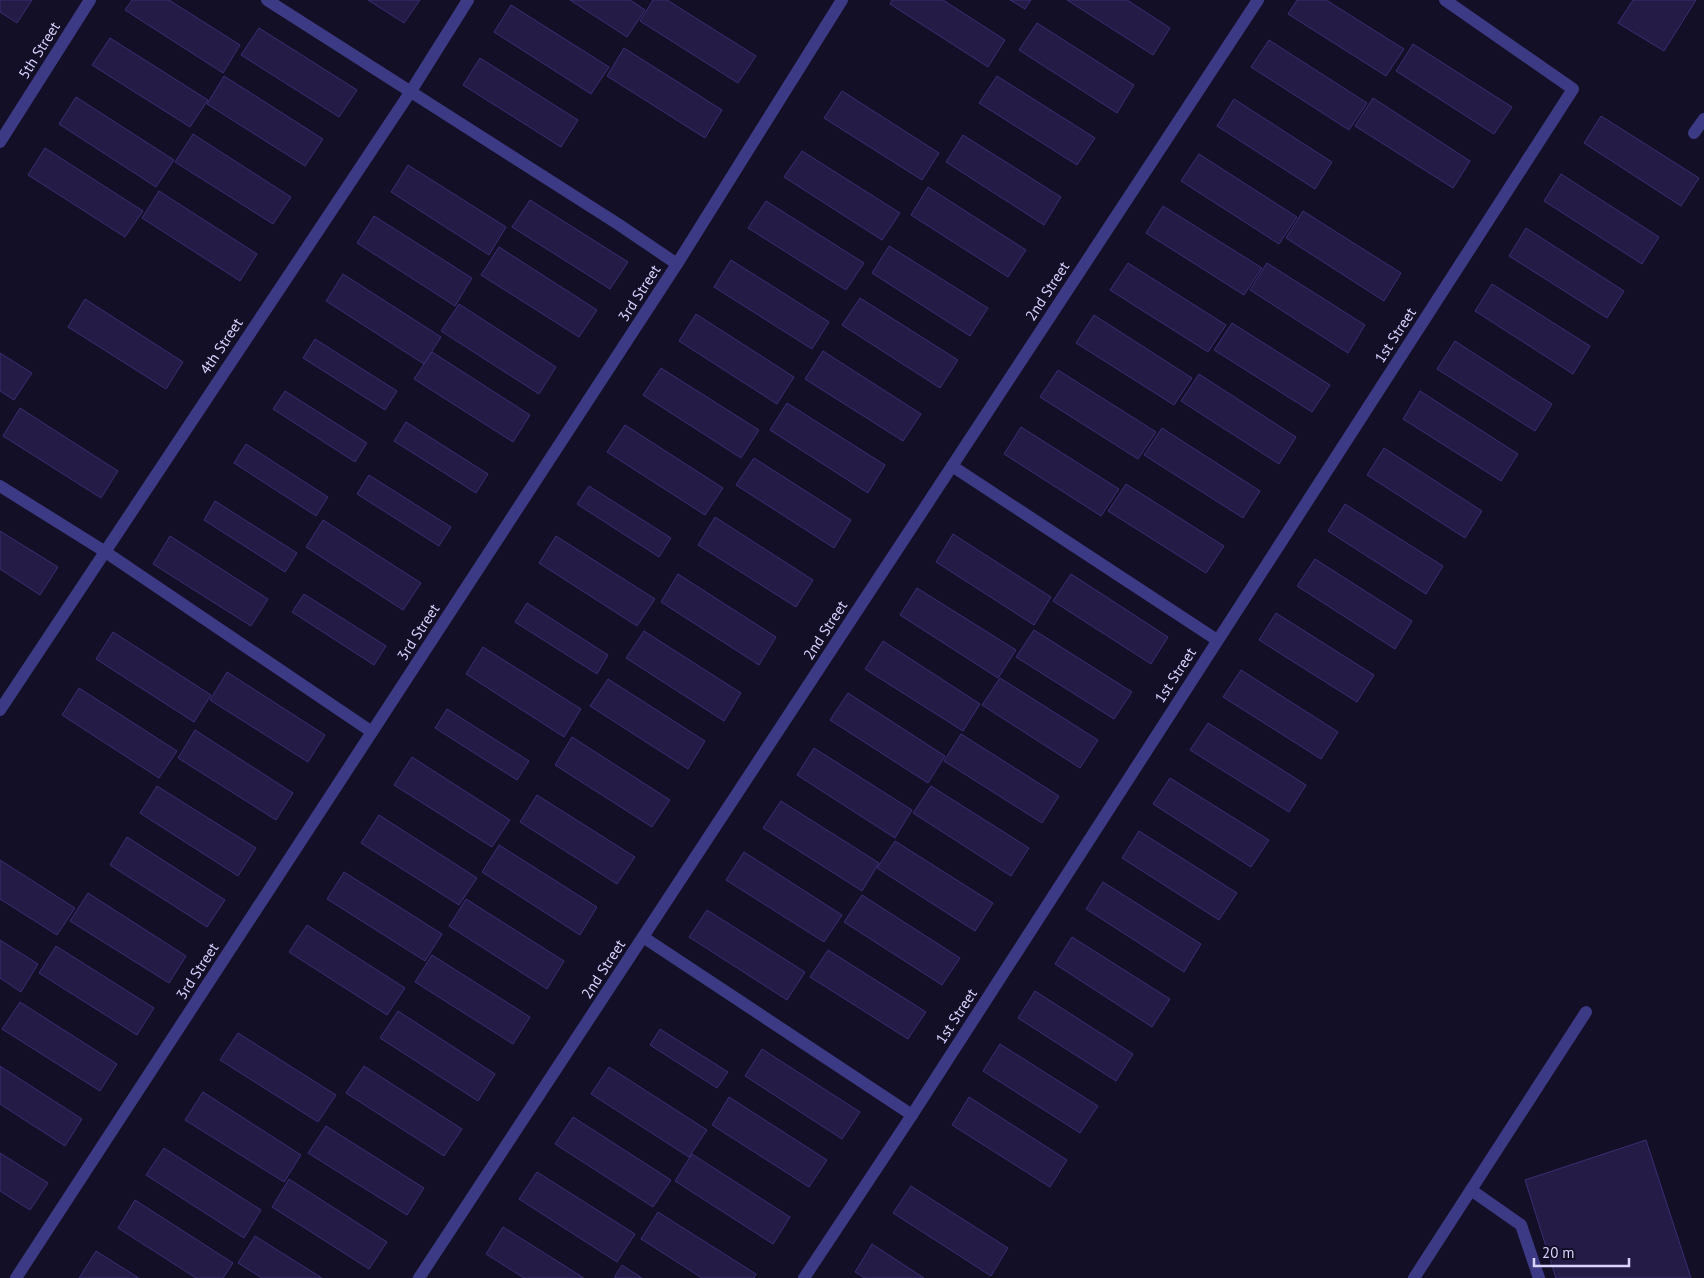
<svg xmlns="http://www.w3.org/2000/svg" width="1704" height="1278" font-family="'PT Sans',sans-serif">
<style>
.building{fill:#241b47;stroke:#3b2d73}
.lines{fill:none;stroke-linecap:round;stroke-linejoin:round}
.service{stroke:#3d3a85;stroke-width:12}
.minor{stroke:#3d3a85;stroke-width:12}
.labels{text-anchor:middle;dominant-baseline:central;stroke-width:4;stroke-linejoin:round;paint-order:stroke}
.street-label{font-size:15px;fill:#d9d4ff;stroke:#130f26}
</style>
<rect width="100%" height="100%" fill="#130f26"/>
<g class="building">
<path d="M0,0H32L17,23L0,12Z"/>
<path d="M132,0H169L240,45L223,73L125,10Z"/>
<path d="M368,0H420L404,23Z"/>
<path d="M570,0H630L645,10L627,37Z"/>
<path d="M653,0H667L756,56L738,83L640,21Z"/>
<path d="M892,0H943L1005,40L988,67L890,4Z"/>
<path d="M1010,0H1031L1025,9Z"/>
<path d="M1067,0H1127L1170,28L1153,55Z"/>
<path d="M1297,0H1326L1404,49L1386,76L1288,14Z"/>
<path d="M1633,0H1696L1664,51L1618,23Z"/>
<path d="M511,5L609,67L591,94L494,32Z"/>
<path d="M1037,23L1134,85L1117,113L1019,50Z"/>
<path d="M259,28L357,90L339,117L241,55Z"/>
<path d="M110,38L208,100L190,127L92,65Z"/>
<path d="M1269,40L1367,103L1349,130L1251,67Z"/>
<path d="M1413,44L1512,107L1494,134L1396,71Z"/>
<path d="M624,48L722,110L705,138L607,76Z"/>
<path d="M480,58L578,120L561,147L463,85Z"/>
<path d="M224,76L323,139L305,166L207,104Z"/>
<path d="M997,76L1095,138L1077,165L979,103Z"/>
<path d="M842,91L939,153L922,180L824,118Z"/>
<path d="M76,97L174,160L156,187L59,124Z"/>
<path d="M1373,98L1470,161L1453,188L1355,126Z"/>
<path d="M1234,99L1332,162L1315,189L1217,126Z"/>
<path d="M1601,116L1699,178L1681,206L1584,143Z"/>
<path d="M193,134L291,197L273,224L175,162Z"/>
<path d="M963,135L1061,197L1044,225L946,162Z"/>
<path d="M45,148L143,211L125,237L28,175Z"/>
<path d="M802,151L900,213L882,240L784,177Z"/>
<path d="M1199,154L1297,217L1279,244L1181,181Z"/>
<path d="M408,165L506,227L489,255L391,192Z"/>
<path d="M1561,174L1659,237L1642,264L1544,201Z"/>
<path d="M928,187L1026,250L1008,277L911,215Z"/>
<path d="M159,191L257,254L240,281L142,218Z"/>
<path d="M530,200L628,262L610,289L512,227Z"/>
<path d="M766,201L864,263L846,290L748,228Z"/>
<path d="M1163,206L1262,268L1244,295L1146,233Z"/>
<path d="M1303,211L1401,273L1384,301L1286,238Z"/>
<path d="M374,216L472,278L455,306L357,243Z"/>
<path d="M1526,228L1624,291L1607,318L1509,256Z"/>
<path d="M889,246L988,308L970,336L872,273Z"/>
<path d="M499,247L597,310L579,337L481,275Z"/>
<path d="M731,260L829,322L812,349L714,287Z"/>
<path d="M1128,263L1226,325L1208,352L1110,290Z"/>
<path d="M1267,263L1365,325L1348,353L1250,290Z"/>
<path d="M343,274L441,337L424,364L326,301Z"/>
<path d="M1492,284L1590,346L1573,374L1475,311Z"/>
<path d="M860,298L958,360L940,388L842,325Z"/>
<path d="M85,299L183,362L166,389L68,327Z"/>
<path d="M459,304L556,367L539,394L441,331Z"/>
<path d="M696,314L794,377L777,404L679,341Z"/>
<path d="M1094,315L1192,378L1174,405L1076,343Z"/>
<path d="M1232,323L1330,385L1312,412L1214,350Z"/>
<path d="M315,339L397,391L385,410L303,358Z"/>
<path d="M1455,341L1552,404L1535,431L1437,369Z"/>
<path d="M823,351L921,414L903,441L805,379Z"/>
<path d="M432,352L530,415L513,442L414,379Z"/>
<path d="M0,353L32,373L14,400L0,391Z"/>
<path d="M661,368L759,430L741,458L643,395Z"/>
<path d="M1058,370L1156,432L1138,459L1040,397Z"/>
<path d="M1199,374L1296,437L1279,464L1181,401Z"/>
<path d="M285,391L367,443L355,462L273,409Z"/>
<path d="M1420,391L1518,454L1501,481L1403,419Z"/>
<path d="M787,403L885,465L868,493L770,430Z"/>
<path d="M20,408L118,471L101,498L3,436Z"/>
<path d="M406,422L488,474L476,493L394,441Z"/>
<path d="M625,425L723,488L705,515L607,452Z"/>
<path d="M1021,427L1119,489L1101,516L1004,454Z"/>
<path d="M1162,428L1260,491L1243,518L1144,455Z"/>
<path d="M246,444L328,497L316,516L234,463Z"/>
<path d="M1384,448L1482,511L1465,538L1367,475Z"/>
<path d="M754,458L851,520L834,548L736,485Z"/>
<path d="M369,475L451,527L439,546L357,494Z"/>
<path d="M1126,484L1224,546L1206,573L1108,511Z"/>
<path d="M589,486L671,538L659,557L577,504Z"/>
<path d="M215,501L297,553L285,572L204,520Z"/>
<path d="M1345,504L1443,566L1426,594L1328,531Z"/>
<path d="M715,517L813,580L796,607L698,545Z"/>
<path d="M323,520L421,583L403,610L306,547Z"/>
<path d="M0,531L58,567L40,595L0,569Z"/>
<path d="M953,534L1051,597L1034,625L936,562Z"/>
<path d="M170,536L268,599L251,626L153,564Z"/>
<path d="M556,536L655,599L637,626L539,563Z"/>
<path d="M1315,559L1412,621L1395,649L1297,586Z"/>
<path d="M678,574L776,637L759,665L661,602Z"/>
<path d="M1071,574L1168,637L1151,664L1053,601Z"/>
<path d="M917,588L1016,650L998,678L900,615Z"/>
<path d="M304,594L386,646L374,665L292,612Z"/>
<path d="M527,603L608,655L597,674L515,622Z"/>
<path d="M1276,613L1374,675L1357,702L1259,640Z"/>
<path d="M1034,630L1132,692L1114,719L1016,657Z"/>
<path d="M644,631L741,693L724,721L626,658Z"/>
<path d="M113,632L211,695L194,722L96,659Z"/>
<path d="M883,641L980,704L963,731L865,669Z"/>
<path d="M483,647L581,709L564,737L466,674Z"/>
<path d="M1241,670L1338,732L1321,759L1223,697Z"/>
<path d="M227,672L325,735L308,762L210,700Z"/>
<path d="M1000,678L1098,740L1080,768L982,705Z"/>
<path d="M608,679L705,741L688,769L590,706Z"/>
<path d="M79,688L177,751L159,778L62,715Z"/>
<path d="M848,693L945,756L928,783L830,720Z"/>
<path d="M447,709L529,761L517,780L435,728Z"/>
<path d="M1208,723L1306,785L1289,812L1190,750Z"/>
<path d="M195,730L293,793L276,820L178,758Z"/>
<path d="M961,734L1059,796L1042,823L944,761Z"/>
<path d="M572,737L670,800L652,827L555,765Z"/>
<path d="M814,748L912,810L895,838L797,775Z"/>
<path d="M412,757L510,820L492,847L394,785Z"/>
<path d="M1170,778L1269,840L1251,867L1153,804Z"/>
<path d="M157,786L256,848L238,876L140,813Z"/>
<path d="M931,786L1029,848L1011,876L913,813Z"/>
<path d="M537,795L635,857L617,884L520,822Z"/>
<path d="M781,801L879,863L862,891L763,828Z"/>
<path d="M379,815L477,878L459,905L361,843Z"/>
<path d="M1139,831L1237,893L1219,920L1122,858Z"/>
<path d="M127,837L225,900L207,927L110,865Z"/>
<path d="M895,841L993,903L975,931L877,868Z"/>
<path d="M499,845L597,907L580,935L482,872Z"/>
<path d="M744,852L842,915L824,942L726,880Z"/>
<path d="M0,860L75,908L57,935L0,899Z"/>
<path d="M344,872L442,934L425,961L327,899Z"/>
<path d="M1103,882L1201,944L1184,972L1086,909Z"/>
<path d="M88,893L186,956L169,983L70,921Z"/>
<path d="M862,895L960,958L942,985L844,922Z"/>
<path d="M466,899L564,961L547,989L449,926Z"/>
<path d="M707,910L805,972L787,1000L689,937Z"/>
<path d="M307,925L405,988L387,1015L289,952Z"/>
<path d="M1072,937L1170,999L1152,1027L1055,964Z"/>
<path d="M0,940L38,964L21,992L0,978Z"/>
<path d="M56,946L154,1008L137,1035L39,973Z"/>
<path d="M828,950L926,1012L908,1039L810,977Z"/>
<path d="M432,955L530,1017L513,1044L415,982Z"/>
<path d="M1035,991L1133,1054L1116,1081L1018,1018Z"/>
<path d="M20,1002L117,1064L100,1091L2,1029Z"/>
<path d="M398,1011L495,1074L478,1101L380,1038Z"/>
<path d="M660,1029L728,1072L717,1088L650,1045Z"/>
<path d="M238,1033L336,1095L318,1122L220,1060Z"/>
<path d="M1000,1044L1098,1106L1080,1133L983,1071Z"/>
<path d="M762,1049L860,1112L842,1139L745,1076Z"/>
<path d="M0,1066L82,1119L65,1146L0,1104Z"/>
<path d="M364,1066L462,1129L444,1156L346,1093Z"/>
<path d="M609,1067L707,1130L689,1157L591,1094Z"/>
<path d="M203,1092L301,1155L284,1182L185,1120Z"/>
<path d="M729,1097L827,1160L809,1187L712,1125Z"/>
<path d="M969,1097L1067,1160L1050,1187L952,1125Z"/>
<path d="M573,1117L671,1180L653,1207L555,1144Z"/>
<path d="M326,1126L424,1188L407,1215L308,1153Z"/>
<path d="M1646,1140L1691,1278H1556L1525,1180Z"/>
<path d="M164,1148L261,1210L244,1238L146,1175Z"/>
<path d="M0,1153L48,1183L30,1210L0,1191Z"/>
<path d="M692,1154L790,1217L773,1244L675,1181Z"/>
<path d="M537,1172L635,1234L617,1262L519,1199Z"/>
<path d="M289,1179L387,1242L369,1269L272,1207Z"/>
<path d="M911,1186L1008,1248L991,1276L893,1213Z"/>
<path d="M135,1200L233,1263L223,1278H196L118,1228Z"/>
<path d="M658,1212L756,1274L754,1278H702L641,1239Z"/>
<path d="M503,1227L584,1278H524L486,1254Z"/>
<path d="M255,1236L322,1278H262L238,1263Z"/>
<path d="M872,1244L924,1278H865L855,1272Z"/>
<path d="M96,1251L139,1278H79Z"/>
<path d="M622,1265L642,1278H614Z"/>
</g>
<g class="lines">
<g class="service">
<path d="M267,0L618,224L677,264"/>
<path d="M0,142L90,0"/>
<path d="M952,466L1217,640"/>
<path d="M0,486L104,551L372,732"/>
<path d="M0,710L411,91L468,0"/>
<path d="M643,937L912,1115"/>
<path d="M1471,1190L1521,1225L1539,1278"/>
<path d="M16,1278L677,264L842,0"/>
<path d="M419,1278L1258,0"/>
<path d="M804,1278L912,1115L1573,89L1445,0"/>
<path d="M1414,1278L1586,1012"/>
</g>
<path class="minor" d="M1694,133L1704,119"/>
</g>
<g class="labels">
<g class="street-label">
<text transform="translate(39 50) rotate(-58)">5th Street</text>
<text transform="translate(1047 291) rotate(-57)">2nd Street</text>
<text transform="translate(639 293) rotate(-57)">3rd Street</text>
<text transform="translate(1395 335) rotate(-57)">1st Street</text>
<text transform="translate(221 346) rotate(-56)">4th Street</text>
<text transform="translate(825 630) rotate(-57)">2nd Street</text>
<text transform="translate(418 632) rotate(-57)">3rd Street</text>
<text transform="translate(1175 675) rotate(-57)">1st Street</text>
<text transform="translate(603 969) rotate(-57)">2nd Street</text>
<text transform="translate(197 971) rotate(-57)">3rd Street</text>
<text transform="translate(956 1016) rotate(-57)">1st Street</text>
</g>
</g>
<path d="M1534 1258v8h95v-8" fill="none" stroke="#d9d4ff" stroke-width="2.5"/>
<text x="1542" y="1258" font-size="15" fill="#d9d4ff" stroke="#130f26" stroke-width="4" paint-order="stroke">20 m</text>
</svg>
